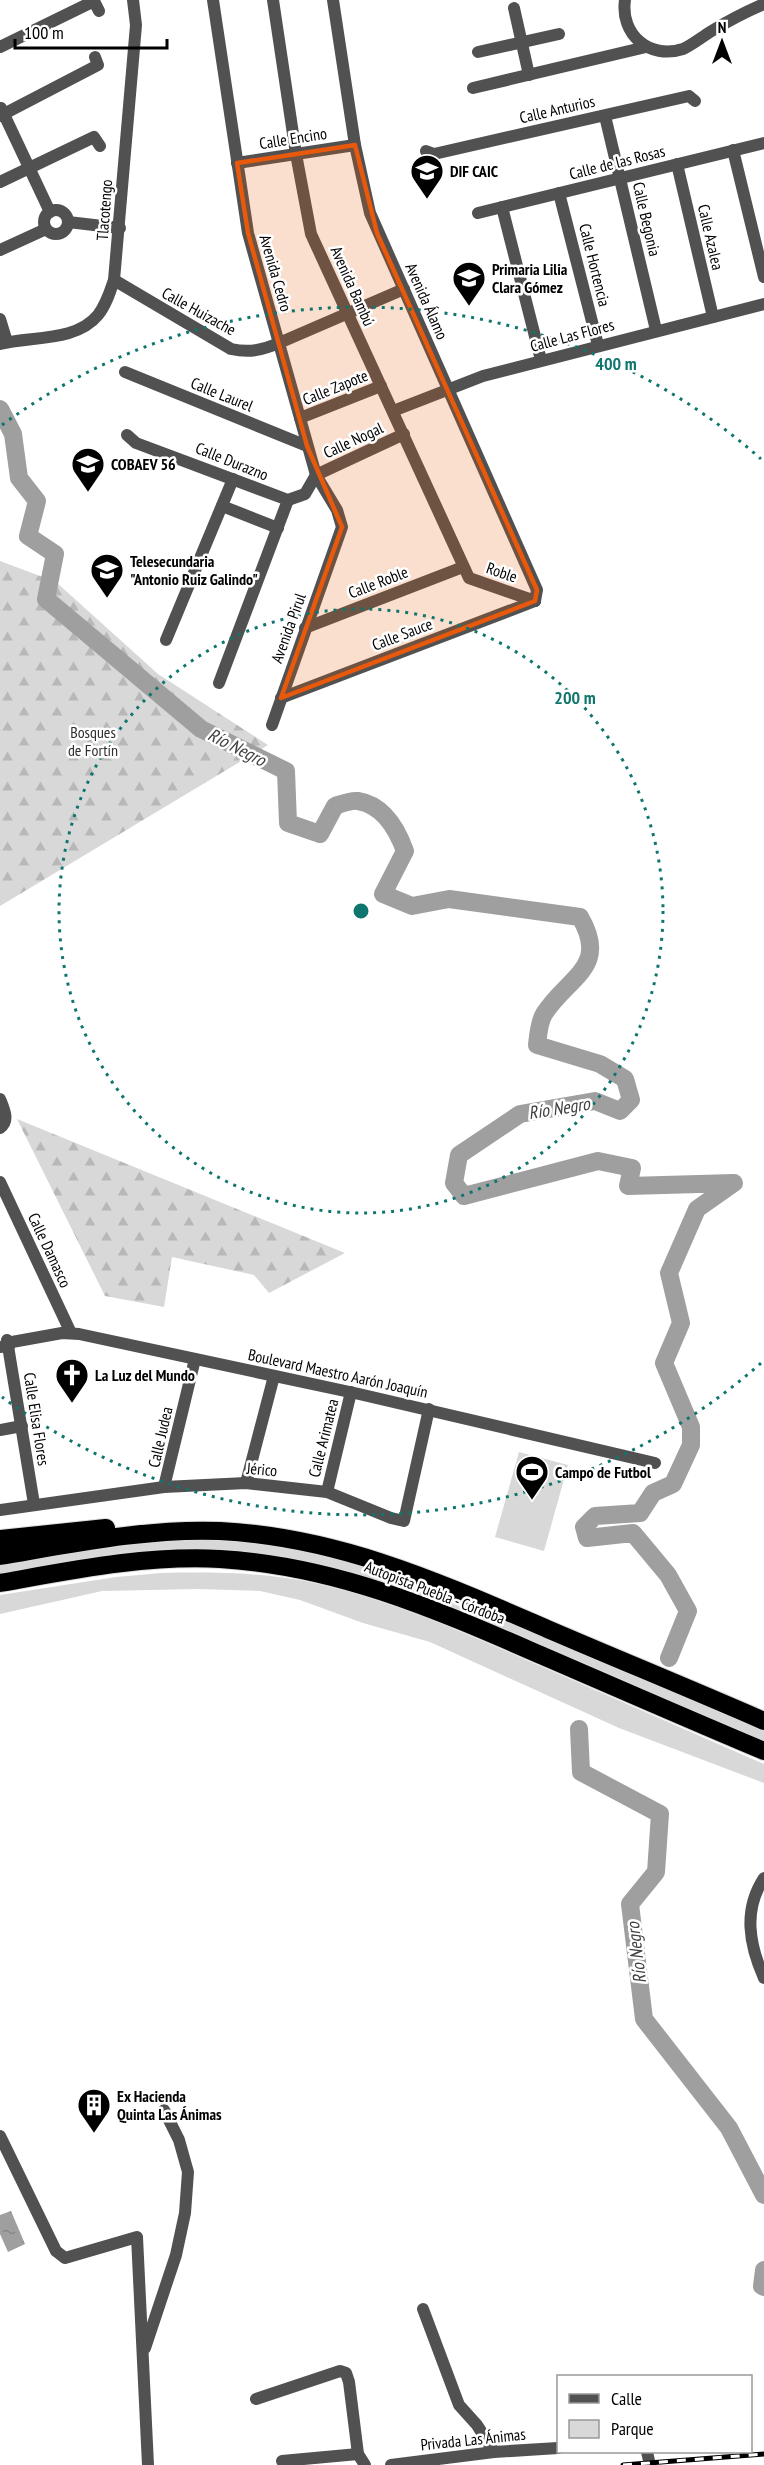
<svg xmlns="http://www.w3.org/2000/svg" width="764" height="2465" font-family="'PT Sans Narrow',sans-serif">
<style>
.green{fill:#d8d8d8}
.forest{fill:url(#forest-firs)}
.water{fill:url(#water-ripples)}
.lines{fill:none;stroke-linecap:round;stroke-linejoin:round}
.river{stroke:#9f9f9f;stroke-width:18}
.highway-casing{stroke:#dbdbdb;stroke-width:20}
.minor{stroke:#515151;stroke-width:12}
.highway{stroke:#000;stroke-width:18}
.rail-casing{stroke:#000;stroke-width:5}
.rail{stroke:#fff;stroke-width:3;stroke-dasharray:9;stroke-linecap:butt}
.marked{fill:#e8590c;fill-opacity:0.2;stroke:#e8590c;stroke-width:4.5;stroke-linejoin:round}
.ring{fill:none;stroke:#0f766e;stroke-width:3;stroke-dasharray:3 6}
.labels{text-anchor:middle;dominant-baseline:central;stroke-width:5;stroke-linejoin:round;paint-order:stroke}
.street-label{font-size:16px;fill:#000;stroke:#fff}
.poi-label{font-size:16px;font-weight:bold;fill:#000;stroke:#fff;text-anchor:start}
.park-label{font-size:16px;fill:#2f2f2f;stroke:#fff}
.water-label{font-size:18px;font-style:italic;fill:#404040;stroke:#fff}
.centre{fill:#0f766e;stroke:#fff;stroke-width:3}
.ring-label{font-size:18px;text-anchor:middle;font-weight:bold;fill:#0f766e;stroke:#fff;stroke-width:5;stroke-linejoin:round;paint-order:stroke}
</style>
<defs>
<pattern id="forest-firs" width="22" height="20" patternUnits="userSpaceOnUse" patternTransform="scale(1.5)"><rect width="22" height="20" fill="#d8d8d8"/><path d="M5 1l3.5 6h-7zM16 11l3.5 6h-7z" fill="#b8b8b8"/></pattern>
<pattern id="water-ripples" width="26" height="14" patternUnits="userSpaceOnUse" patternTransform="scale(1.5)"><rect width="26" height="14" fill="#9f9f9f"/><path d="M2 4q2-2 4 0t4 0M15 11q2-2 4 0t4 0" fill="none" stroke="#878787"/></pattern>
</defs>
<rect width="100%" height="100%" fill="#fff"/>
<g class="green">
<path d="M519,1452L568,1465L544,1551L495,1537Z"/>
<path d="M176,1539L256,1542L316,1551L414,1579L764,1729V1745L407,1591L363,1576L255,1554L0,1576V1564L139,1542Z"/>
<path d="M161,1573C213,1572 264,1572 314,1583C384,1598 450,1627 515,1655C598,1691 681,1728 764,1764V1783L619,1728L430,1642L363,1623L300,1600L260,1591L198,1589L102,1591L0,1614V1595L116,1577Z"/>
</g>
<g class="forest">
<path d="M0,561L56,582L158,674L268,745L0,906Z"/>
<path d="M17,1119L345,1253L269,1293L254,1275L172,1257L164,1307L105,1296Z"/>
</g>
<path class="water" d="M11,2211L25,2244L8,2252L0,2234V2215Z"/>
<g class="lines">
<g class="river">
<path d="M0,409L13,434L19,478L37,501L28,536L55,554L46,599L201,729L286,771L288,823L320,834L335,806C341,804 351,800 358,801C383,805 397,829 405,851L383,894L412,906L449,899L580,917C610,968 567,977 544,1014C539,1022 538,1036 537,1045L600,1064L625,1079L631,1100L620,1111L595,1101L520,1114L459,1155L454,1183L464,1196L598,1161L632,1168L628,1186L734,1183L697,1209L669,1273L681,1323L664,1363L691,1427V1445L673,1484L653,1493L640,1513L595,1516L584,1527L587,1538L633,1533L668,1575L688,1611L669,1658"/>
<path d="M579,1729L581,1772L660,1814L656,1872L630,1904L644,2019L729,2128L764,2195"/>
<path d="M764,2270L762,2286L764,2287"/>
</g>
<g class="highway-casing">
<g id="highway">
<path d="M0,1539L106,1528"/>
<path d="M0,1556C71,1544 148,1528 220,1531C341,1537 443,1584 552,1631C622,1661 693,1690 764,1721"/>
<path d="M0,1583C73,1570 146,1555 220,1559C338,1566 437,1610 543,1656C617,1688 690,1720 764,1751"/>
</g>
</g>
<g class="minor">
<path d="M213,0L248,233L316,475L337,510L342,527L272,725"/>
<path d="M273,0L296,154L311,234L469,578L535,601"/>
<path d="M333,0L355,145L370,213L537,590L535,601"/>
<path d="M625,0C620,34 649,60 683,49C692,45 702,37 710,32C728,21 745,12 764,4"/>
<path d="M514,8L529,75"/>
<path d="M0,47L94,1L99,11"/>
<path d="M478,52L559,34"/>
<path d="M473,88L646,47"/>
<path d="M1,108L50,212"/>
<path d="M0,116L98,65L95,57"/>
<path d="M605,116L656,330"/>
<path d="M733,150L764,277"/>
<path d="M426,151L434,154L689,96L695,101"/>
<path d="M237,163L355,145"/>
<path d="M677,164L713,317"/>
<path d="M0,182L94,137L100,146"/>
<path d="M559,193L598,345"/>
<path d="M502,207L541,360"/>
<circle cx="56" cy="222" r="12"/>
<path d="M478,213L764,143"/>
<path d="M68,222L120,228"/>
<path d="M0,250L46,229"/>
<path d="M114,280L231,349C250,353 262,350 279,343L404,289"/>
<path d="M0,319L7,342"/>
<path d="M0,344C31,336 76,342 98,315C106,305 110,292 114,280L136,25L133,0"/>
<path d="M125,372L307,446"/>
<path d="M393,411L483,376L764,304"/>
<path d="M300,418L381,386"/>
<path d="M127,435L136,443L288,500L305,494L316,475L404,434"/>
<path d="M222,506L278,528"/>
<path d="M305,628L463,567"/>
<path d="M166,640L233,479"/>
<path d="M219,683L288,500"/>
<path d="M281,698L535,601"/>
<path d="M0,1099C4,1109 10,1121 0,1128"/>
<path d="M0,1182L71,1333"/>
<path d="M7,1340L34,1504"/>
<path d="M0,1347L9,1346L12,1342L62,1333L79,1334L359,1394L655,1463"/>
<path d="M0,1430L22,1426"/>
<path d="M246,1483L274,1376"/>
<path d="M164,1487L195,1359"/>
<path d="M327,1492L351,1392"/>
<path d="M0,1510L164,1487L246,1483L327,1492L391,1518L404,1521L429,1409"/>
<path d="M764,1878C743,1910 749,1944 764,1978"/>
<path d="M0,2136L56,2251L65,2258L137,2237L148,2465"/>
<path d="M423,2309L459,2405L477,2425L494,2452"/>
<path d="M145,2348L176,2255L185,2213L188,2172L179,2140L164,2110"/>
<path d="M256,2399L340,2371L346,2373L349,2382L358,2454L365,2465"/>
<path d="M647,2452L650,2465"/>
<path d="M282,2461L358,2454"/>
<path d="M391,2465L494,2452L558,2448"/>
</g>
<use href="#highway" class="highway"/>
<g class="rail-casing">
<path id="rail" d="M623,2465L764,2454"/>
</g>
<use href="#rail" class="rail"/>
</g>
<path class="marked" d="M355,145L377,233L537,590L535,601L281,698L342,527L307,446L248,233L237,163Z"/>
<g class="ring">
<circle cx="361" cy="911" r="302"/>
<path d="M761 1363A604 604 0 0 1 2 1397M2 425A604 604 0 0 1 761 459"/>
</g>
<defs>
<g id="school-pin" transform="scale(1.725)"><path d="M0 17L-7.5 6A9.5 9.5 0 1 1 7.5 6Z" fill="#000" stroke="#fff"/><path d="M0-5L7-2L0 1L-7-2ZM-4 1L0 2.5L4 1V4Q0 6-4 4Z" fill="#fff"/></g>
<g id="church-pin" transform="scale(1.725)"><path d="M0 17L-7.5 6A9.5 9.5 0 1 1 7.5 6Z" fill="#000" stroke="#fff"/><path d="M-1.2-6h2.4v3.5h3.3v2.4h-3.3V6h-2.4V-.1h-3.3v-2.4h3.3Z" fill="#fff"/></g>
<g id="stadium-pin" transform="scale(1.725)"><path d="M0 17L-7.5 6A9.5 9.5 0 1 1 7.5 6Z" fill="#000" stroke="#fff"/><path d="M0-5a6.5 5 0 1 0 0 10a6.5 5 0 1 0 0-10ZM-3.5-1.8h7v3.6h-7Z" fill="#fff"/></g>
<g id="building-pin" transform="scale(1.725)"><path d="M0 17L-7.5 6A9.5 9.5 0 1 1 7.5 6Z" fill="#000" stroke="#fff"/><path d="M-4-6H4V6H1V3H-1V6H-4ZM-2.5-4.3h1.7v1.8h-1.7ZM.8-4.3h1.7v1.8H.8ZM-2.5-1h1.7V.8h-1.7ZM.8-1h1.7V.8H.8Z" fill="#fff"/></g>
</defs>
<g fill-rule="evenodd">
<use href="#school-pin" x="427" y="171"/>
<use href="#school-pin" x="469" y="278"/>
<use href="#school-pin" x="88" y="464"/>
<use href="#school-pin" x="107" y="570"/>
<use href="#church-pin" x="72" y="1375"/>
<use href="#stadium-pin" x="532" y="1472"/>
<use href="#building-pin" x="94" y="2105"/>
</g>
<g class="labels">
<g class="street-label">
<text transform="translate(557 109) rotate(-13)">Calle Anturios</text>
<text transform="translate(293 138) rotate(-9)">Calle Encino</text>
<text transform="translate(617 162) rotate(-14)">Calle de las Rosas</text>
<text transform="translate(104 210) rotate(-86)">Tlacotengo</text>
<text transform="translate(647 219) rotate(77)">Calle Begonia</text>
<text transform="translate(711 237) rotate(77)">Calle Azalea</text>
<text transform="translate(595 265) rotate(76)">Calle Hortencia</text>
<text transform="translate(276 273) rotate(74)">Avenida Cedro</text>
<text transform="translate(353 286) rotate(66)">Avenida Bambú</text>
<text transform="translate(427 301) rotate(66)">Avenida Álamo</text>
<text transform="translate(199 311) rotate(29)">Calle Huizache</text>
<text transform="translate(572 335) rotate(-15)">Calle Las Flores</text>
<text transform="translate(335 387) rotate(-22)">Calle Zapote</text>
<text transform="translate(222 394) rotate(22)">Calle Laurel</text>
<text transform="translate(353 440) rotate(-25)">Calle Nogal</text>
<text transform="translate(232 461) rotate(22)">Calle Durazno</text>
<text transform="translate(502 572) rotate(19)">Roble</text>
<text transform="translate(378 582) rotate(-21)">Calle Roble</text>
<text transform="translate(288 628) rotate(-70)">Avenida Pirul</text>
<text transform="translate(402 634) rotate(-21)">Calle Sauce</text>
<text transform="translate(50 1250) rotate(65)">Calle Damasco</text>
<text transform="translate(338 1373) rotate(12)">Boulevard Maestro Aarón Joaquín</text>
<text transform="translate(37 1419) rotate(81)">Calle Elisa Flores</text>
<text transform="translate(160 1437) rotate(-77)">Calle Judea</text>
<text transform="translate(323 1438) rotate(-76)">Calle Arimatea</text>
<text transform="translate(262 1469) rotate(5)">Jérico</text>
<text transform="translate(435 1592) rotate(21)">Autopista Puebla - Córdoba</text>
<text transform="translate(473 2439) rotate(-6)">Privada Las Ánimas</text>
</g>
<g class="poi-label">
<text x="450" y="171">DIF CAIC</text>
<text x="492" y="269">Primaria Lilia<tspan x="492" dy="18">Clara Gómez</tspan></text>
<text x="111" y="464">COBAEV 56</text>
<text x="130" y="561">Telesecundaria<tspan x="130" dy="18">"Antonio Ruiz Galindo"</tspan></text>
<text x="95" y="1375">La Luz del Mundo</text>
<text x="555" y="1472">Campo de Futbol</text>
<text x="117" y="2096">Ex Hacienda<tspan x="117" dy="18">Quinta Las Ánimas</tspan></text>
</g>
<g class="park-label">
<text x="93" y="732">Bosques<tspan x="93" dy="18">de Fortín</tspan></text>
</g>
<g class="water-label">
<text transform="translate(237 747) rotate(27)">Río Negro</text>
<text transform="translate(559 1108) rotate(-9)">Río Negro</text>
<text transform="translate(636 1953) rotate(-97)">Río Negro</text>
</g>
</g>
<circle cx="361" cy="911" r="9" class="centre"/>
<g class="ring-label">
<text x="616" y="370">400 m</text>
<text x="575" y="704">200 m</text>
</g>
<rect x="557" y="2375" width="195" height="78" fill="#ffffff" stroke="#999999" stroke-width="1.5"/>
<rect x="569" y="2394" width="30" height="9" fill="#515151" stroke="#999999" stroke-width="1.5"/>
<text x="611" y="2405" font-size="18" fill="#000000">Calle</text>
<rect x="569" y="2420" width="30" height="18" fill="#d8d8d8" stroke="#999999" stroke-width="1.5"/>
<text x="611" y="2435" font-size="18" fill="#000000">Parque</text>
<g transform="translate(722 42)" stroke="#ffffff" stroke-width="4.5" paint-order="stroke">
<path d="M0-4.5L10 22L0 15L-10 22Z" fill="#000000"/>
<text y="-9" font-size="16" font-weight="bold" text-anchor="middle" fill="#000000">N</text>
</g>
<path d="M15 39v9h152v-9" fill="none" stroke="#000000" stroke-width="3"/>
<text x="24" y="39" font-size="18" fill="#000000" stroke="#ffffff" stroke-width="4.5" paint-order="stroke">100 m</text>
</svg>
